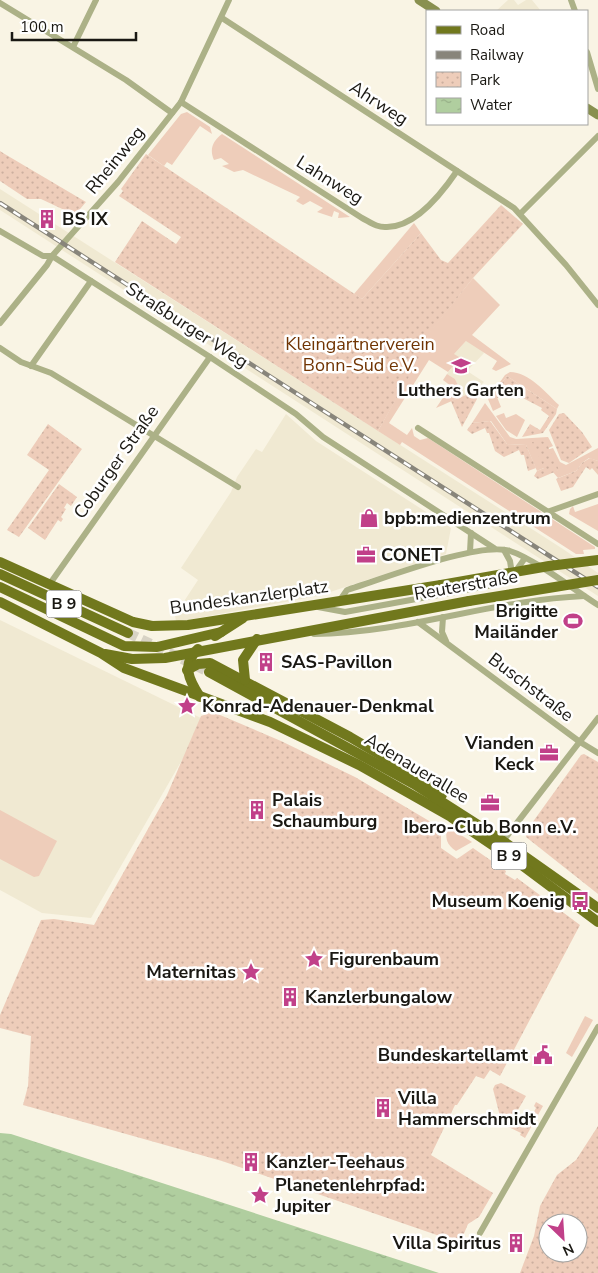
<svg xmlns="http://www.w3.org/2000/svg" width="598" height="1273" font-family="'Nunito Sans',sans-serif">
<style>
.built{fill:#f0e9d2}
.grass{fill:#eecdba}
.park{fill:url(#park-dots);fill-rule:evenodd}
.water{fill:url(#water-ripples)}
.lines{fill:none;stroke-linecap:round;stroke-linejoin:round}
.primary-tunnel{stroke:#d8d3c5;stroke-width:10;stroke-dasharray:10 5;stroke-linecap:butt}
.street{stroke:#acb187;stroke-width:6}
.secondary{stroke:#89904f;stroke-width:9}
.primary{stroke:#71781d;stroke-width:10}
.rail-casing{stroke:#88857b;stroke-width:4.5}
.rail{stroke:#fff;stroke-width:2.5;stroke-dasharray:8;stroke-linecap:butt}
.primary-bridge{stroke:#71781d;stroke-width:10}
.labels{text-anchor:middle;dominant-baseline:central;stroke-width:5;stroke-linejoin:round;paint-order:stroke}
.shield{fill:#fff;stroke:#5f5d5a;stroke-width:1}
.shield-label{font-size:16px;font-weight:bold;fill:#1a1813}
.street-label{font-size:18px;fill:#1a1813;stroke:#fff}
.poi-label{font-size:18px;font-weight:bold;fill:#1a1813;stroke:#fff;text-anchor:start}
.park-label{font-size:18px;fill:#703403;stroke:#fff}
</style>
<defs>
<pattern id="park-dots" width="8" height="8" patternUnits="userSpaceOnUse" patternTransform="scale(1.25)"><rect width="8" height="8" fill="#eecdba"/><path d="M2 2h.1M6 6h.1" fill="none" stroke="#ccaf9f" stroke-width="1.8" stroke-linecap="round"/></pattern>
<pattern id="water-ripples" width="26" height="14" patternUnits="userSpaceOnUse" patternTransform="scale(1.25)"><rect width="26" height="14" fill="#b0ce9f"/><path d="M2 4q2-2 4 0t4 0M15 11q2-2 4 0t4 0" fill="none" stroke="#97b088"/></pattern>
</defs>
<rect width="100%" height="100%" fill="#f9f4e4"/>
<g class="built">
<path d="M508,0H514L518,5L526,0H532L541,11H496Z"/>
<path d="M0,189L563,549L598,573V596L0,210Z"/>
<path d="M472,335L484,353L467,371L484,382L474,392L463,397L455,379L447,374L453,366L448,360Z"/>
<path d="M286,414L316,441L451,528L446,554L318,596L176,622L175,615L198,580L181,568L231,492L237,477L256,449L262,452Z"/>
<path d="M0,620L205,720L91,918L42,913L0,890Z"/>
</g>
<g class="grass">
<path d="M187,112L210,127L212,134L200,126L172,165L167,162L164,166L148,155L181,114Z"/>
<path d="M222,134L350,217L338,218L339,213L334,211L332,217L317,212L323,208L310,201L303,205L296,201L300,197L243,170L234,172L222,166L229,164L221,158L214,160C209,149 213,141 222,134Z"/>
<path d="M414,223L421,233L362,299L354,294Z"/>
<path d="M473,278L500,305L472,335L511,364L496,371L492,369L497,361L466,341L454,354L469,363L463,372L453,366L448,372L429,360L389,423L407,435L412,428L414,436L420,440L428,438L595,547V549L583,550L584,554H576L402,442L400,445L378,431L417,361L420,344Z"/>
<path d="M510,372C529,372 546,393 559,405L557,409L507,376L495,392L501,407L493,411L488,399L505,375Z"/>
<path d="M447,374L455,379L463,396L436,408L451,386L443,380Z"/>
<path d="M485,403L510,437L516,439L548,437L553,446L537,453L553,448L560,462L566,465L598,448V461L589,458L582,463L576,471L558,478L553,472L558,470L555,463L537,471L526,445L507,444L491,421L472,423Z"/>
<path d="M504,413L506,418L516,414L525,420L517,437L506,430L496,416Z"/>
<path d="M598,504V531L569,514L570,509L573,506L575,512Z"/>
<path d="M0,810L57,841L39,876L34,877L0,859Z"/>
<path d="M448,827L472,842L456,851C447,845 444,838 448,827Z"/>
<path d="M585,1016L593,1020L572,1057L566,1053Z"/>
</g>
<g class="park">
<path d="M0,151L3,153L86,202L75,215L41,199H27L0,181Z"/>
<path d="M146,154L362,299L421,233L441,260L448,263L501,205L523,224L473,278L421,344L418,361L378,431L115,262L142,221L176,244L181,237L119,196L123,191L121,189Z"/>
<path d="M507,376L557,409L556,414L543,433L522,437L530,424L540,430L549,416L541,410L542,408L521,397L519,399L512,391L497,398L495,392Z"/>
<path d="M474,392L477,399L462,427L451,401Z"/>
<path d="M564,413L582,432L592,447L569,463L561,460L549,430L559,414Z"/>
<path d="M490,421L507,444L526,445L536,468L528,471L524,455H521L519,450L504,457L495,451L489,433H487L485,428L472,434L467,430L472,423Z"/>
<path d="M48,424L82,449L19,537L7,530L49,470L27,455Z"/>
<path d="M542,441L547,444L559,470L538,479L534,476L537,471L544,468L532,442Z"/>
<path d="M590,458L598,461V475L592,468L590,470L586,467L573,487L561,491L556,479L576,471L582,463Z"/>
<path d="M59,484L77,497L71,506L67,503L64,508L66,509L61,517L63,519L61,522L58,520L45,540L28,528Z"/>
<path d="M213,712L281,741L355,777L441,828V848L457,859L473,848L506,871L505,874L515,880L517,878L580,925L500,1076L490,1070L484,1079L476,1076L457,1105H455L431,1155L493,1193L479,1217L468,1224L460,1243L222,1161L23,1105L28,1086L31,1036L0,1028V1015L41,920L54,919L94,925L167,795L201,716Z"/>
<path d="M584,754L598,762V894L526,837L527,830L581,755Z"/>
<path d="M501,1083L526,1096L511,1122L519,1127L520,1125L525,1128L536,1108L534,1106L536,1102L543,1106L525,1138L520,1135L521,1133L502,1124L493,1089L495,1085Z"/>
<path d="M598,1126V1273H520L534,1236L540,1206L557,1175L576,1160ZM548,1223H578V1253H548Z"/>
</g>
<path class="water" d="M0,1133L11,1134L439,1273H0Z"/>
<g class="lines">
<path class="primary-tunnel" d="M128,633L209,672"/>
<g class="street">
<path d="M571,0L575,11"/>
<path d="M0,3L126,80L172,113"/>
<path d="M222,18L514,208L566,265L598,305"/>
<path d="M73,47L96,0"/>
<path d="M587,52L598,89"/>
<path d="M181,102L362,218C370,222 377,228 387,227C416,227 442,193 457,171"/>
<path d="M520,214L598,136"/>
<path d="M0,231L43,256H52"/>
<path d="M52,256L210,357L296,414L323,437L494,548"/>
<path d="M0,323L47,265L52,256L118,182L181,102L229,0"/>
<path d="M0,348L21,362L51,373L238,487"/>
<path d="M31,366L91,281"/>
<path d="M418,428L598,544"/>
<path d="M547,512L598,494"/>
<path d="M504,550L510,561L512,574"/>
<path d="M470,552L471,533"/>
<path d="M49,585L210,357"/>
<path d="M340,600L347,590C383,579 479,541 510,551C533,558 576,591 598,605"/>
<path d="M318,607L345,612L504,583L510,579L525,558"/>
<path d="M443,617L442,632L446,641"/>
<path d="M418,622L580,742L598,753"/>
<path d="M314,634C406,633 493,600 584,596"/>
<path d="M503,841L598,718"/>
<path d="M480,1233L598,1027"/>
</g>
<g class="secondary">
<path d="M419,0L436,11"/>
<path d="M587,108L598,115"/>
</g>
<g class="primary">
<path d="M0,562L133,622L152,626L188,625L441,585"/>
<path d="M0,574L128,633"/>
<path d="M0,587L124,646L157,647L221,632"/>
<path d="M0,602L101,653L124,668L270,722L359,765L451,817L519,863L598,922"/>
<path d="M215,636L243,618"/>
<path d="M198,649C181,665 189,680 200,697"/>
<path d="M105,654L132,659L165,658L469,601"/>
<path d="M187,670L198,664L210,663L350,737L423,780L442,795"/>
<path d="M209,672L414,784L503,841L598,908"/>
<path d="M245,680L243,660L257,639"/>
</g>
<g class="rail-casing">
<path id="rail" d="M0,203L598,587"/>
</g>
<use href="#rail" class="rail"/>
<g class="primary-bridge">
<path d="M441,585L549,566L598,560"/>
<path d="M469,601L598,580"/>
</g>
</g>
<defs>
<g id="building-bare" transform="scale(1.5)"><path d="M-4-6H4V6H1V3H-1V6H-4ZM-2.5-4.3h1.7v1.8h-1.7ZM.8-4.3h1.7v1.8H.8ZM-2.5-1h1.7V.8h-1.7ZM.8-1h1.7V.8H.8Z" fill="#c14089" stroke="#fff" stroke-width="2.5" paint-order="stroke"/></g>
<g id="school-bare" transform="scale(1.5)"><path d="M0-5L7-2L0 1L-7-2ZM-4 1L0 2.5L4 1V4Q0 6-4 4Z" fill="#c14089" stroke="#fff" stroke-width="2.5" paint-order="stroke"/></g>
<g id="shop-bare" transform="scale(1.5)"><path d="M-5-2.5h2.3a2.7 3.5 0 0 1 5.4 0H5L5.5 6h-11ZM-1.5-2.5h3a1.5 2.3 0 0 0-3 0Z" fill="#c14089" stroke="#fff" stroke-width="2.5" paint-order="stroke"/></g>
<g id="office-bare" transform="scale(1.5)"><path d="M-6-3h4V-5.5h4V-3h4V5H-6ZM-1-4.5V-3h2v-1.5ZM-6 0V1H6V0Z" fill="#c14089" stroke="#fff" stroke-width="2.5" paint-order="stroke"/></g>
<g id="stadium-bare" transform="scale(1.5)"><path d="M0-5a6.5 5 0 1 0 0 10a6.5 5 0 1 0 0-10ZM-3.5-1.8h7v3.6h-7Z" fill="#c14089" stroke="#fff" stroke-width="2.5" paint-order="stroke"/></g>
<g id="sight-bare" transform="scale(1.5)"><path d="M0-6L1.8-2.2L6-1.7L2.9 1.2L3.7 5.4L0 3.3L-3.7 5.4L-2.9 1.2L-6-1.7L-1.8-2.2Z" fill="#c14089" stroke="#fff" stroke-width="2.5" paint-order="stroke"/></g>
<g id="bus-bare" transform="scale(1.5)"><path d="M-5-6H5V4H4V6H2V4H-2V6H-4V4H-5ZM-3.5-4V0h7V-4ZM-3.5 1.2v1.5H-2V1.2ZM2 1.2v1.5H3.5V1.2Z" fill="#c14089" stroke="#fff" stroke-width="2.5" paint-order="stroke"/></g>
<g id="civic-bare" transform="scale(1.5)"><path d="M-.6-6.5H3V-4.5H.6V-3L4-1V1h2V6H-6V1h2V-1L-.6-3ZM-1.2 2.5V6h2.4V2.5Z" fill="#c14089" stroke="#fff" stroke-width="2.5" paint-order="stroke"/></g>
</defs>
<g fill-rule="evenodd">
<use href="#building-bare" x="47" y="219"/>
<use href="#school-bare" x="461" y="366"/>
<use href="#shop-bare" x="369" y="518"/>
<use href="#office-bare" x="366" y="555"/>
<use href="#stadium-bare" x="573" y="621"/>
<use href="#building-bare" x="266" y="662"/>
<use href="#sight-bare" x="187" y="706"/>
<use href="#office-bare" x="549" y="753"/>
<use href="#office-bare" x="490" y="803"/>
<use href="#building-bare" x="257" y="810"/>
<use href="#bus-bare" x="580" y="901"/>
<use href="#sight-bare" x="314" y="959"/>
<use href="#sight-bare" x="251" y="972"/>
<use href="#building-bare" x="290" y="997"/>
<use href="#civic-bare" x="543" y="1055"/>
<use href="#building-bare" x="383" y="1108"/>
<use href="#building-bare" x="251" y="1162"/>
<use href="#sight-bare" x="260" y="1195"/>
<use href="#building-bare" x="516" y="1243"/>
</g>
<g class="labels">
<g class="shield">
<rect x="46.5" y="590.5" width="35" height="27" rx="4"/>
<rect x="491.5" y="842.5" width="35" height="27" rx="4"/>
</g>
<g class="shield-label">
<text x="64" y="604">B 9</text>
<text x="509" y="856">B 9</text>
</g>
<g class="street-label">
<text transform="translate(379 103) rotate(33)">Ahrweg</text>
<text transform="translate(115 160) rotate(-51)">Rheinweg</text>
<text transform="translate(330 180) rotate(32)">Lahnweg</text>
<text transform="translate(187 325) rotate(33)">Straßburger Weg</text>
<text transform="translate(116 462) rotate(-55)">Coburger Straße</text>
<text transform="translate(466 585) rotate(-10)">Reuterstraße</text>
<text transform="translate(249 597) rotate(-8)">Bundeskanzlerplatz</text>
<text transform="translate(531 687) rotate(37)">Buschstraße</text>
<text transform="translate(417 768) rotate(31)">Adenauerallee</text>
</g>
<g class="poi-label">
<text x="62" y="219">BS IX</text>
<text x="461" y="390" text-anchor="middle">Luthers Garten</text>
<text x="384" y="518">bpb:medienzentrum</text>
<text x="381" y="555">CONET</text>
<text x="558" y="611" text-anchor="end">Brigitte<tspan x="558" dy="21">Mailänder</tspan></text>
<text x="281" y="662">SAS-Pavillon</text>
<text x="202" y="706">Konrad-Adenauer-Denkmal</text>
<text x="534" y="743" text-anchor="end">Vianden<tspan x="534" dy="21">Keck</tspan></text>
<text x="272" y="800">Palais<tspan x="272" dy="21">Schaumburg</tspan></text>
<text x="490" y="827" text-anchor="middle">Ibero-Club Bonn e.V.</text>
<text x="565" y="901" text-anchor="end">Museum Koenig</text>
<text x="329" y="959">Figurenbaum</text>
<text x="236" y="972" text-anchor="end">Maternitas</text>
<text x="305" y="997">Kanzlerbungalow</text>
<text x="528" y="1055" text-anchor="end">Bundeskartellamt</text>
<text x="398" y="1098">Villa<tspan x="398" dy="21">Hammerschmidt</tspan></text>
<text x="266" y="1162">Kanzler-Teehaus</text>
<text x="275" y="1185">Planetenlehrpfad:<tspan x="275" dy="21">Jupiter</tspan></text>
<text x="501" y="1243" text-anchor="end">Villa Spiritus</text>
</g>
<g class="park-label">
<text x="360" y="344">Kleingärtnerverein<tspan x="360" dy="21">Bonn-Süd e.V.</tspan></text>
</g>
</g>
<rect x="426" y="10" width="162" height="115" fill="#ffffff" stroke="#a3a3a1"/>
<rect x="436" y="26" width="25" height="8" fill="#71781d" stroke="#a3a3a1"/>
<text x="470" y="35" font-size="15" fill="#1a1813">Road</text>
<rect x="436" y="51" width="25" height="8" fill="#88857b" stroke="#a3a3a1"/>
<text x="470" y="60" font-size="15" fill="#1a1813">Railway</text>
<rect x="436" y="72" width="25" height="15" fill="url(#park-dots)" stroke="#a3a3a1"/>
<text x="470" y="85" font-size="15" fill="#1a1813">Park</text>
<rect x="436" y="98" width="25" height="15" fill="url(#water-ripples)" stroke="#a3a3a1"/>
<text x="470" y="110" font-size="15" fill="#1a1813">Water</text>
<g transform="translate(563 1238) rotate(155)"><circle r="24" fill="#ffffff" stroke="#a3a3a1"/>
<path d="M0-4L9 19L0 12L-9 19Z" fill="#c14089"/>
<text y="-8" font-size="14" font-weight="bold" text-anchor="middle" fill="#1a1813">N</text>
</g>
<path d="M12 32v8h124v-8" fill="none" stroke="#1a1813" stroke-width="2.5"/>
<text x="20" y="32" font-size="15" fill="#1a1813" stroke="#ffffff" stroke-width="4" paint-order="stroke">100 m</text>
</svg>
